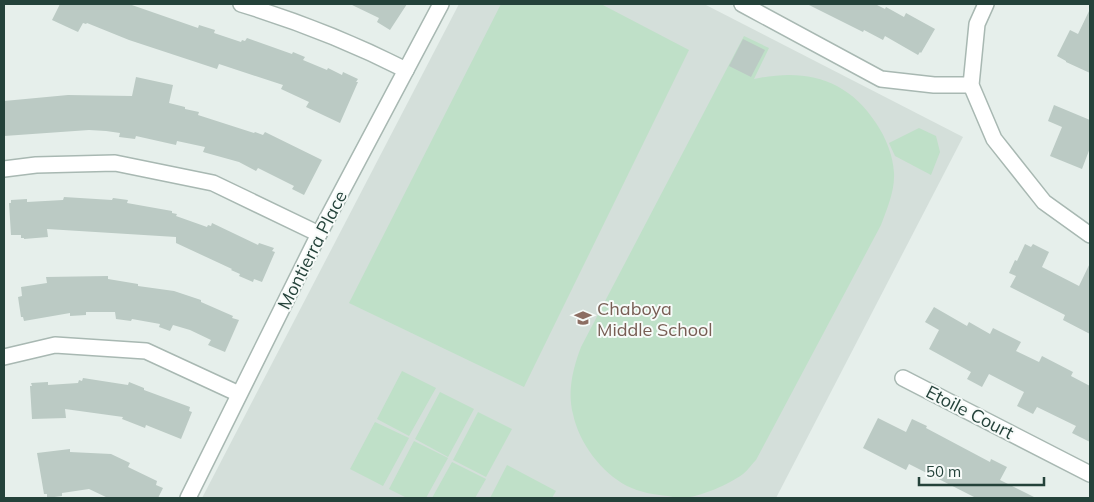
<svg xmlns="http://www.w3.org/2000/svg" width="1094" height="502" font-family="Mulish,sans-serif">
<style>
.built{fill:#d4dfda}
.green{fill:#bfe0c8}
.building{fill:#bbcac4}
.lines{fill:none;stroke-linecap:round;stroke-linejoin:round}
.minor-casing{stroke:#a8b8b2;stroke-width:18}
.minor{stroke:#fff;stroke-width:15}
.labels{text-anchor:middle;dominant-baseline:central;stroke-width:4;stroke-linejoin:round;paint-order:stroke}
.street-label{font-size:18px;fill:#24423a;stroke:#f7fbf9}
.education-label{font-size:18px;fill:#785e54;stroke:#f7fbf9;text-anchor:start}
</style>
<rect width="100%" height="100%" fill="#e6efeb"/>
<path class="built" d="M459,4H704L963,137L776,498H202Z"/>
<g class="green">
<path d="M501,4H601L689,50L524,387L349,303Z"/>
<path d="M744,36L769,48L754,79C804,68 847,78 876,123C886,138 893,155 894,173C895,190 887,209 881,225L756,460C752,464 748,470 743,474C730,484 700,497 683,498C678,498 673,497 668,496C655,495 639,492 627,486C601,472 579,443 573,414C567,392 573,368 581,347Z"/>
<path d="M919,128L936,136L940,152L931,175L895,156L889,143Z"/>
<path d="M402,371L436,388L409,436L377,419Z"/>
<path d="M440,392L474,409L448,457L415,439Z"/>
<path d="M478,412L512,429L486,477L453,460Z"/>
<path d="M375,422L409,438L383,486L350,469Z"/>
<path d="M414,441L448,458L426,498H407L389,489Z"/>
<path d="M452,462L486,479L475,498H432Z"/>
<path d="M507,465L556,491L552,498H490Z"/>
</g>
<g class="building">
<path d="M60,4H129L198,28L199,25L215,30L214,33L241,42L242,40L245,41L247,38L292,54L293,52L305,57L303,60L327,70L328,68L342,75L343,72L358,79L356,82H358L340,123L306,107L309,102L281,89L283,85L219,64L217,69L129,40L87,23L86,24L83,23L78,32L52,20Z"/>
<path d="M350,4H407L390,30L377,22L379,18Z"/>
<path d="M807,4H875L885,9L886,7L904,17L906,13L935,29L921,53L920,52L918,55L885,36L883,40L864,30L863,32Z"/>
<path d="M1090,9V73L1066,62V61L1057,56L1070,30L1078,34Z"/>
<path d="M743,39L765,50L751,77L729,66Z"/>
<path d="M136,77L173,85L169,103L185,107V109L199,112L198,115L254,133L255,132L263,135L265,132L322,160L304,195L292,189L294,186L258,168L256,171L239,162L203,152L205,147L177,141L176,145L136,136L135,139L119,137L120,133L106,131L89,130L4,136V101L68,95L132,96Z"/>
<path d="M1054,105L1090,120V148L1082,169L1050,156L1062,127L1048,121Z"/>
<path d="M64,197L112,200L113,198L128,200L127,203L172,211V213L177,214L176,216L207,227L208,225L211,226L212,223L258,245L259,243L274,248L272,251L275,252L262,282L254,279L253,282L239,276L240,274L231,270L232,269L176,243V237L47,229L48,237L24,239V238H21V235H11L9,203H11V200L27,199V202L63,200Z"/>
<path d="M1025,244L1031,247L1033,244L1049,252L1042,267L1079,286L1090,263V334L1063,320L1065,315L1010,287L1016,276L1009,273L1015,260L1017,261Z"/>
<path d="M108,276V279L138,284V286L174,291L201,300V302L233,316L232,318L239,320L225,352L208,345L211,340L190,330L173,325L170,331L159,327L160,324L132,319L131,321L116,319L115,312H86V315L70,316V313L24,321L23,317H21L18,297L22,296L21,287L47,283L46,277Z"/>
<path d="M934,307L967,326L969,322L990,334L993,328L1021,342L1016,351L1039,362L1042,356L1073,372L1071,376L1090,386V442L1072,433L1076,426L1037,407L1033,414L1017,406L1024,392L989,374L982,387L967,379L971,372L929,349L939,330L925,322Z"/>
<path d="M83,378L128,385L129,382L144,388V390L190,407L189,411L192,412L181,439L146,425L145,428L122,419L123,417L65,409L66,418L32,419L30,386H32L31,383L48,382V385L78,383L79,380L82,381Z"/>
<path d="M878,418L906,432L912,419L927,426L926,428L990,462L991,459L1007,467L1000,480L1036,498H976L909,464L906,470L863,448Z"/>
<path d="M70,449V452L111,454L130,463L128,467L157,481L156,485L163,488L158,498H108L89,489L62,493V496L47,498V494H44L37,453Z"/>
</g>
<g class="lines">
<g class="minor-casing">
<g id="minor">
<path d="M241,4C297,21 353,43 406,70"/>
<path d="M742,4L881,79L934,85H971"/>
<path d="M986,4L977,24L971,85L994,139L1044,202L1090,235"/>
<path d="M4,169L36,165L115,163L213,183L319,234"/>
<path d="M4,357L55,345L146,351L239,394"/>
<path d="M903,378L1090,474"/>
<path d="M188,498L319,234L441,4"/>
</g>
</g>
<use href="#minor" class="minor"/>
</g>
<defs>
<g id="school-bare" transform="scale(1.35)"><path d="M0-5L7-2L0 1L-7-2ZM-4 1L0 2.5L4 1V4Q0 6-4 4Z" fill="#8d6e63" stroke="#f7fbf9" stroke-width="2.5" paint-order="stroke"/></g>
</defs>
<g fill-rule="evenodd">
<use href="#school-bare" x="583" y="318"/>
</g>
<g class="labels">
<g class="street-label">
<text transform="translate(312 250) rotate(-63)">Montierra Place</text>
<text transform="translate(970 412) rotate(27)">Etoile Court</text>
</g>
<g class="education-label">
<text x="597" y="308">Chaboya<tspan x="597" dy="21">Middle School</tspan></text>
</g>
</g>
<rect width="1094" height="502" fill="none" stroke="#24423a" stroke-width="10"/>
<path d="M919 477v8h125v-8" fill="none" stroke="#24423a" stroke-width="2.5"/>
<text x="926" y="477" font-size="15" fill="#24423a" stroke="#f7fbf9" stroke-width="4" paint-order="stroke">50 m</text>
</svg>
